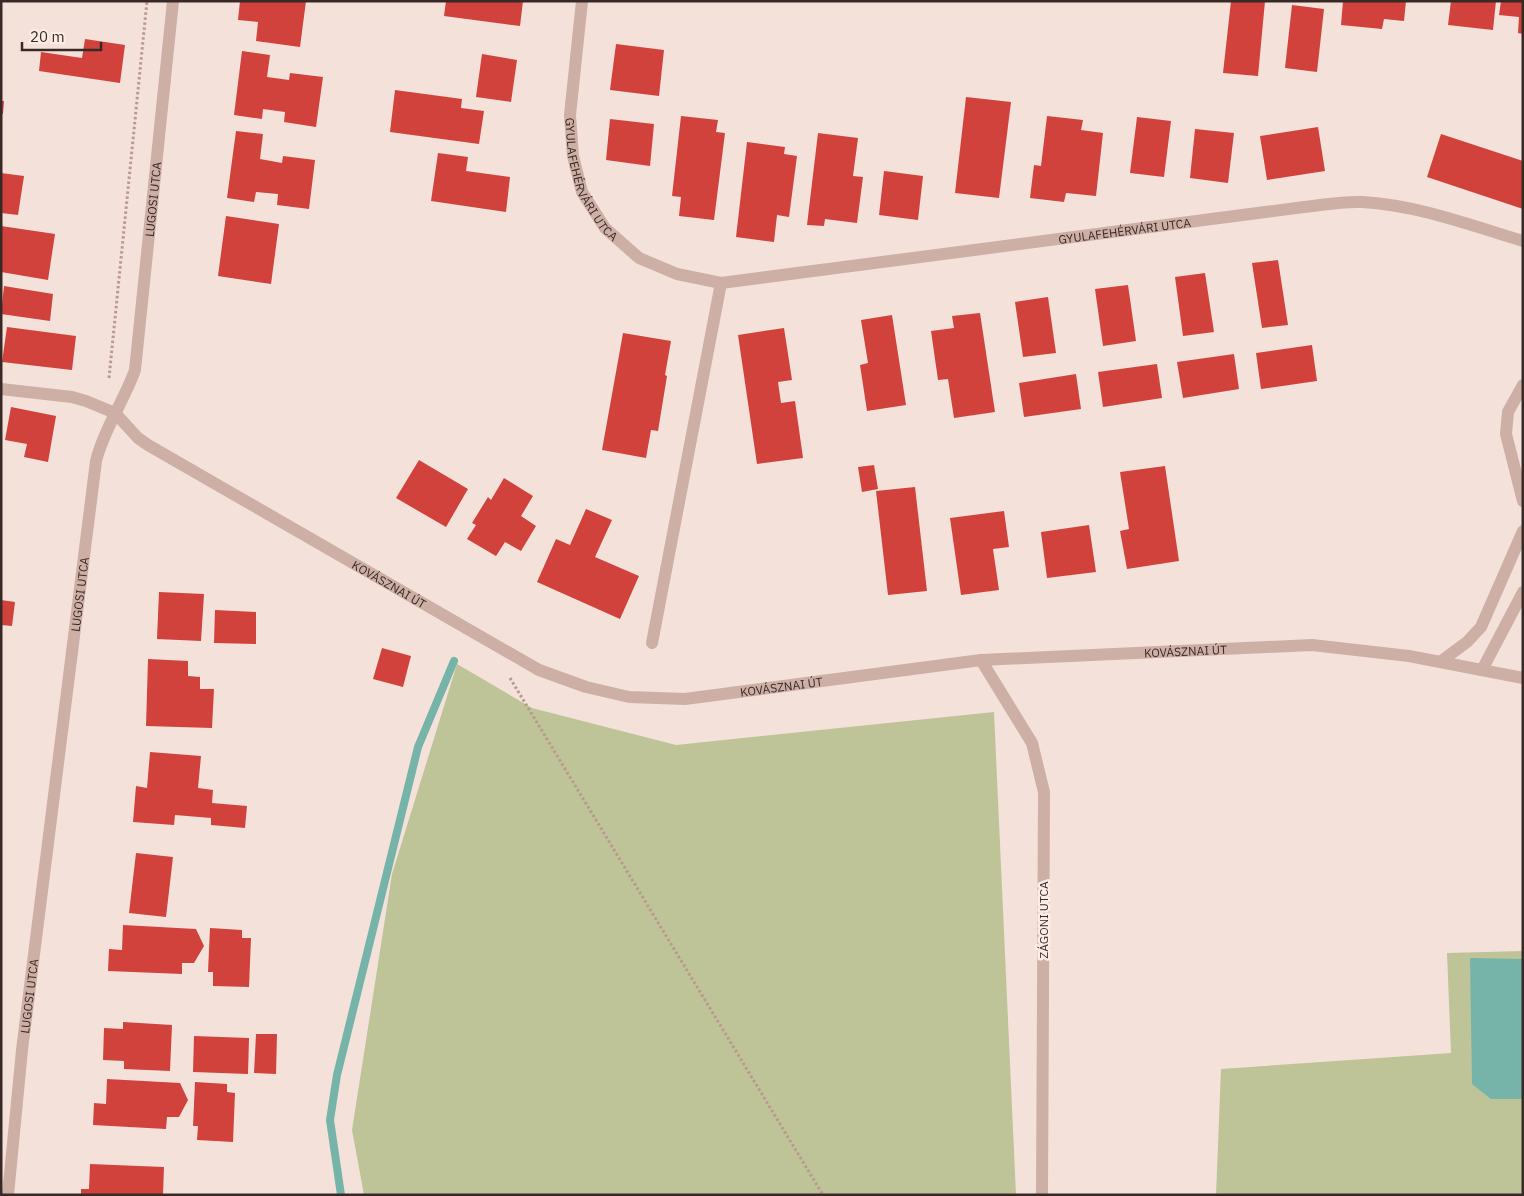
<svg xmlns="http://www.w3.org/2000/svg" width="1524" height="1196" font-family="'IBM Plex Sans',sans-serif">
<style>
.green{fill:#bec498}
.water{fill:#76b3a9}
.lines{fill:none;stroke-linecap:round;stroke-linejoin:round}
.stream{stroke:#76b3a9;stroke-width:8}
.building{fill:#d0423b}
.path{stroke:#b9988f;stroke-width:3;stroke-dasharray:2.5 2.5;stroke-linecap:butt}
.minor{stroke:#cdafa5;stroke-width:12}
.labels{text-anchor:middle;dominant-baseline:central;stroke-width:5;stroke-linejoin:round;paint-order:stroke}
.street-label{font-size:12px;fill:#382927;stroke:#fbede6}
</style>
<rect width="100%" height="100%" fill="#f4e2da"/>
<g class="green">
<path d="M457,664L532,708L676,745L994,712L1016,1195H364L352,1130L392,874Z"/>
<path d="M1523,951V1195H1216L1221,1069L1451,1053L1447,953Z"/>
</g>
<path class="water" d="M1470,958L1523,959V1099H1491L1472,1084Z"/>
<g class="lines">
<path class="stream" d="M341,1195L330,1120L337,1075L418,747L454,661"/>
</g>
<g class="building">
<path d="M240,1H306L300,47L256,41L258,22L238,20Z"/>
<path d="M446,1H523L520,26L444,16Z"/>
<path d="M1231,1H1265L1258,76L1223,73Z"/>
<path d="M1343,1H1406L1404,21L1384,19L1382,29L1341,25Z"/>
<path d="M1451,1H1496L1493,30L1448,25Z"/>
<path d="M1501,1H1523V34L1518,33L1519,17L1499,15Z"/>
<path d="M1292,5L1324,9L1317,72L1285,68Z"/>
<path d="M85,39L125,45L120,83L39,71L41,52L82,58Z"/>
<path d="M616,44L664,50L659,96L610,90Z"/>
<path d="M242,51L270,55L267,77L289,80L290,73L323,77L316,127L284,122L285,112L263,109L262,119L234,115Z"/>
<path d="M482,54L517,60L511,102L476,97Z"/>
<path d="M395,90L462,99L461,108L484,111L479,144L390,132Z"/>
<path d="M966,97L1011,102L999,198L955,193Z"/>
<path d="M1,101H4L3,114H1Z"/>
<path d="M681,116L718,120L716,132L725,133L714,220L679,216L681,197L672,196Z"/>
<path d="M1047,116L1083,120L1081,130L1103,133L1096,196L1066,193L1064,202L1030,198L1034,165L1041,166Z"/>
<path d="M1137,117L1171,121L1164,177L1130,173Z"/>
<path d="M610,119L654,124L650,166L606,160Z"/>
<path d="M1318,127L1325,171L1267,180L1260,136Z"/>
<path d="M1195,129L1234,133L1228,183L1190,178Z"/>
<path d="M236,131L263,134L260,159L282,163L283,156L315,160L309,209L277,205L278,194L256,192L254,202L227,198Z"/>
<path d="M818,133L858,138L853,176L863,177L857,223L825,219L824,226L807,225Z"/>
<path d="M1441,134L1523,161V209L1427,177Z"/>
<path d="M747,142L785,147L784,154L797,156L789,217L777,215L774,242L736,237Z"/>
<path d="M438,153L468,157L466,171L510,177L506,212L431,201Z"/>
<path d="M884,171L923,176L918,220L879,215Z"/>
<path d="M1,173L24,176L18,215L1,213Z"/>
<path d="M226,216L279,224L271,284L218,276Z"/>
<path d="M1,226L55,234L48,280L1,272Z"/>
<path d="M1278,260L1288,325L1262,328L1252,263Z"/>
<path d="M1205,273L1214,332L1183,336L1175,277Z"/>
<path d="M1128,285L1136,341L1103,346L1095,289Z"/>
<path d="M4,286L53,294L50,321L1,314Z"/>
<path d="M1048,297L1056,353L1023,357L1015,302Z"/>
<path d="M980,313L995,412L954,418L948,379L938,380L931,331L954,328L952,316Z"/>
<path d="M892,315L906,405L867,411L860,365L868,363L861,320Z"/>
<path d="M7,327L76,336L72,370L2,362Z"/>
<path d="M784,328L792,380L778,382L781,403L795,401L803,458L757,464L738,335Z"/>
<path d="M623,333L671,341L665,375L667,376L658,431L651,430L646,458L602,450Z"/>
<path d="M1312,345L1317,381L1261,389L1256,353Z"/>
<path d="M1234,354L1239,389L1183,398L1177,362Z"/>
<path d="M1157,364L1162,398L1103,407L1098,372Z"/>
<path d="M1076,374L1081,409L1024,417L1019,383Z"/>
<path d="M11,407L56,416L48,462L24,457L27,444L5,440Z"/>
<path d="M419,460L468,489L446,527L396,498Z"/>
<path d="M874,465L878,489L862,492L858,467Z"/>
<path d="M1165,466L1179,561L1127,569L1120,531L1129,529L1120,472Z"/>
<path d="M504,478L533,496L521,516L536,526L521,551L505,542L496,556L467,539L476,525L472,523L488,497L491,500Z"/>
<path d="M915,487L927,591L888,595L876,491Z"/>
<path d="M586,509L612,520L595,557L639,576L620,619L537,582L556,539L570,545Z"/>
<path d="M1004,511L1009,547L993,549L999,590L961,595L950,518Z"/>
<path d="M1089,525L1096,572L1047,578L1041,532Z"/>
<path d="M159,592L204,594L201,641L157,639Z"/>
<path d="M1,600L15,602L12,626L1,625Z"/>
<path d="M215,610L256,612V644L214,643Z"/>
<path d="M382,648L411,656L403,687L373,679Z"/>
<path d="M148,659L188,661V676L200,677V689H214L212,728L146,726Z"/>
<path d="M150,752L201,756L198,788L213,790L212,803L247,806L245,828L211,825V818L175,815L174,825L133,822L136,786L147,788Z"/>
<path d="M136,853L173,857L166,917L129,913Z"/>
<path d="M123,925L196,929L204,946L194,963H182V974L108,971L109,949L122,950Z"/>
<path d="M210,928L242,930V938H251L249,987L213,986V972H208Z"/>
<path d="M123,1022L172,1025L170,1071L124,1069V1061L103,1060L104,1028L123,1029Z"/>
<path d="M256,1034H277L276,1074L254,1073Z"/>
<path d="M194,1036L249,1038L248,1074L193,1072Z"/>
<path d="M107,1079L180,1083L188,1100L179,1117H167L166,1129L93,1125L94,1103L106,1104Z"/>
<path d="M195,1082L227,1084V1092L235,1093L233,1142L197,1140L198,1126H193Z"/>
<path d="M90,1164L164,1167L163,1195H81V1189H89Z"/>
</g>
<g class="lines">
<g class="path">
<path d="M109,378L147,1"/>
<path d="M510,678L823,1195"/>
</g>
<g class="minor">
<path id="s1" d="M582,1L570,115L573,156L582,192L605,228L639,258L677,274L721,283L1304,207C1323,205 1343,201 1362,202C1417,205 1470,225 1523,241"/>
<path d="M1523,385L1508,412L1506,434L1523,501"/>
<path id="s2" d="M1,389L72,397L86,401L115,413L138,438L148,445L539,670L586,687L629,697L685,699L981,660L1312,645L1409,656L1523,678"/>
<path d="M652,643L721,283"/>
<path d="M981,660L1032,743L1044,792L1042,1195"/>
<path d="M1440,662L1467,642L1481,627L1523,531"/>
<path d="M1482,670L1523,592"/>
<path id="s3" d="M8,1195L22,1050L96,461C104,429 124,401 135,370L173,1"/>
</g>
</g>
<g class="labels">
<g class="street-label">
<text stroke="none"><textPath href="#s1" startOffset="184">GYULAFEHÉRVÁRI UTCA</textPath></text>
<text stroke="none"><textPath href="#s3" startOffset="1010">LUGOSI UTCA</textPath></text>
<text stroke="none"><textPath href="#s1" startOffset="774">GYULAFEHÉRVÁRI UTCA</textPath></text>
<text stroke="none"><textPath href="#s2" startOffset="442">KOVÁSZNAI ÚT</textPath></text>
<text stroke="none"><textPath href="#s3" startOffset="605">LUGOSI UTCA</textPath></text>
<text stroke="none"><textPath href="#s2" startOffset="1268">KOVÁSZNAI ÚT</textPath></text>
<text stroke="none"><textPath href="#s2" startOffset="862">KOVÁSZNAI ÚT</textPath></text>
<text transform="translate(1043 920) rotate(-90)">ZÁGONI UTCA</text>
<text stroke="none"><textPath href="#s3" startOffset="200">LUGOSI UTCA</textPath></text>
</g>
</g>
<rect width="1524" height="1196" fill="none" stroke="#382927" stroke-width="5"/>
<path d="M22 42v8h79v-8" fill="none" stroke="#382927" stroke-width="2.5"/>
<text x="30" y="42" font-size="15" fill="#382927" stroke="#fbede6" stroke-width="4" paint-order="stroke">20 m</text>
</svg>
